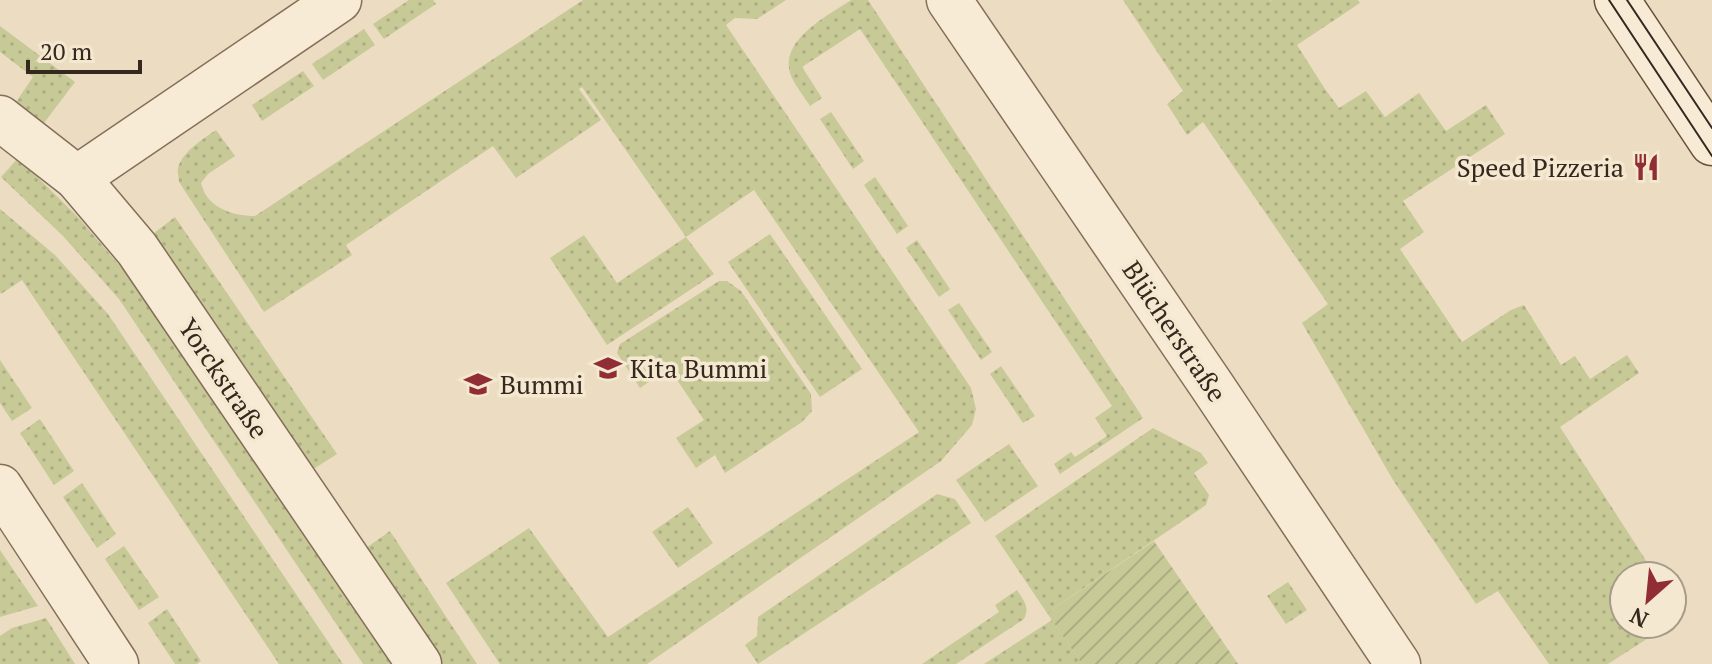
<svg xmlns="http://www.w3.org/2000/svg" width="1712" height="664" font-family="'PT Serif',serif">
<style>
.grass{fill:url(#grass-dots)}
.garden{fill:url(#garden-furrows)}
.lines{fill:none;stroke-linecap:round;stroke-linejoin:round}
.minor-casing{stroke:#856e5a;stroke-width:47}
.secondary-casing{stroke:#674f3d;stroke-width:47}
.minor{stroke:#f7ebd5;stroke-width:44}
.secondary{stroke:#f7ebd5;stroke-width:44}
.tram{stroke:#35281e;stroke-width:2}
.labels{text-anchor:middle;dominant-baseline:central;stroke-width:7;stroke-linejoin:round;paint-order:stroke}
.poi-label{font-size:26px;fill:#35281e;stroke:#f4e8d1;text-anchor:start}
.street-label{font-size:26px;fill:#35281e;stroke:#f4e8d1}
</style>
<defs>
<pattern id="grass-dots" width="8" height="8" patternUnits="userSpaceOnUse" patternTransform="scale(2)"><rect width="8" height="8" fill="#c7c997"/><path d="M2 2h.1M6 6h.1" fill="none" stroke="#acad82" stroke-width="1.8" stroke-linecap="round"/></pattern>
<pattern id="garden-furrows" width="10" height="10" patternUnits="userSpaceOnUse" patternTransform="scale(2)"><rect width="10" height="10" fill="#c7c997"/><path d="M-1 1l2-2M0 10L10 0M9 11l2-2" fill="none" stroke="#acad82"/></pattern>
</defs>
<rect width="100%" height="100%" fill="#ecddc2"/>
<g class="grass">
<path d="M409,0H433L436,4L384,39L373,24Z"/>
<path d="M583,0H786L757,19L735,18L726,25L971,388L976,409L972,425L941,461L647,664H500L446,583L529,528L608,637L919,432L754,190L686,237L714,274L607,345L550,258L584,235L617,283L686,237L582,87L579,89L601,120L516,178L493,146L346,245L352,255L264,312L179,182C179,177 177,173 178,168C182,152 203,139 216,130L235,156L208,174L201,183C206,207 232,216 255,216Z"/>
<path d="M851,0H868L1143,418L1060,474L1054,464L1071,452L1075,457L1107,436L1095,418L1112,406L860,29L802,67L822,98L810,106C804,96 794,85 790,73C780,39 829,15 851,0Z"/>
<path d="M1123,0H1270L1271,2V0H1358L1360,3L1297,45L1325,89L1339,108L1366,91L1385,117L1419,93L1446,131L1486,105L1505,134L1403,201L1424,232L1400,249L1462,342L1511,310L1524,305L1561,365L1575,356L1590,379L1627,355L1639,373L1560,427L1656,576H1624V624H1670L1608,664H1549L1498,591L1476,604L1393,480L1302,323L1328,304L1203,122L1187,135L1167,104L1183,91Z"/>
<path d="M0,26L75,82L44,123L16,102L33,77L0,52Z"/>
<path d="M364,29L375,45L323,80L312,64Z"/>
<path d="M303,71L314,86L262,121L252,105Z"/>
<path d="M831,112L864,161L853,169L820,119Z"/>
<path d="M18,158L78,217L144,294L396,664H363L119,299L63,236L1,177Z"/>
<path d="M875,177L908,226L897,234L864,185Z"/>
<path d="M0,209L55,255L108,314L343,664H279L22,280L1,294L0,292Z"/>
<path d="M175,217L337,454L312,470L154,233Z"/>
<path d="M770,234L862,369L820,397L728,262Z"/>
<path d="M917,240L950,289L939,297L906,248Z"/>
<path d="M719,281H727L741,291L811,394L812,411L802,422L725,473L715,455L696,468L676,438L704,420L669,368L640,388L617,353L620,344Z"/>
<path d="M959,303L992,352L981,360L948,310Z"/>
<path d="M0,360L32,408L12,421L0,403Z"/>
<path d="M1001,366L1035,416L1023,423L990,374Z"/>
<path d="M40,419L74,471L54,485L20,433Z"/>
<path d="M1153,428L1201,453L1208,463L1194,473L1209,495L1206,505L1047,613L995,536Z"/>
<path d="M1009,444L1038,486L985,522L956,480Z"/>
<path d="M82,483L116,534L97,548L63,497Z"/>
<path d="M937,494L955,499L971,523L758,664L745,645L757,636L758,617Z"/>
<path d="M688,507L713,543L678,568L652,532Z"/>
<path d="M390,531L477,664H443L366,548Z"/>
<path d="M124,546L159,597L139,610L105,559Z"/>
<path d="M0,550L38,606L0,617Z"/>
<path d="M1288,582L1307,610L1286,624L1267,596Z"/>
<path d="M1017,590C1024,601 1030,607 1024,619L956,664H922L999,612L995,605Z"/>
<path d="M167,609L201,661L197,664H175L148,623Z"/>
<path d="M46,618L75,664H0V636L12,628Z"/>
<path d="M1052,620L1082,664H984Z"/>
</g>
<path class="garden" d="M1154,541L1238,664H1082L1047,613Z"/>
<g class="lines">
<g class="minor-casing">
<g id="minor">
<path d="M949,0L1212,386L1398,664"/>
<path d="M0,118L77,178L137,249L419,664"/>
<path d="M77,178L339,0"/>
<path d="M0,487L116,664"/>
</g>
</g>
<g class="secondary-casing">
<path id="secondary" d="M1617,0L1712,143"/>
</g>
<use href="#minor" class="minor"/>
<use href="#secondary" class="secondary"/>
<g class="tram">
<path d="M1609,0L1712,156"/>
<path d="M1627,0L1712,128"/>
</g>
</g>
<defs>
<g id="restaurant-bare" transform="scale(2.16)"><path d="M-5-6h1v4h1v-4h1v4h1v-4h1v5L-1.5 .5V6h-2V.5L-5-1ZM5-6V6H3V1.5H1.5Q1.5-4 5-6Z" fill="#912d34" stroke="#f4e8d1" stroke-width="2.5" paint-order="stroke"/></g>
<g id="school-bare" transform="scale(2.16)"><path d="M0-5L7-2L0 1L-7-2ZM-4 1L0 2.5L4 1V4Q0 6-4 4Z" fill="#912d34" stroke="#f4e8d1" stroke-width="2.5" paint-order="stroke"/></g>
</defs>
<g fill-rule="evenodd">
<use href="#restaurant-bare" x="1646" y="167"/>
<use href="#school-bare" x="608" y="368"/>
<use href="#school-bare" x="478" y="384"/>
</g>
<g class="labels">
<g class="poi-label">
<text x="1624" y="167" text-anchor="end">Speed Pizzeria</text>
<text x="630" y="368">Kita Bummi</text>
<text x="500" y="384">Bummi</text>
</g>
<g class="street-label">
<text transform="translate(1175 331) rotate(56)">Blücherstraße</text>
<text transform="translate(224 378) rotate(56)">Yorckstraße</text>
</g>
</g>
<g transform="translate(1648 600) rotate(207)"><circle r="38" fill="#f4e8d1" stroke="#a89b89" stroke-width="2"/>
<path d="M0-6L14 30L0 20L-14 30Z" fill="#912d34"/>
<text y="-12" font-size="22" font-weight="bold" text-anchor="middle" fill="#35281e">N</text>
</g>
<path d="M28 60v12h112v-12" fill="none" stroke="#35281e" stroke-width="4"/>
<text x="40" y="60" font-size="24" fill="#35281e" stroke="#f4e8d1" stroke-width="6" paint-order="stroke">20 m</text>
</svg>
